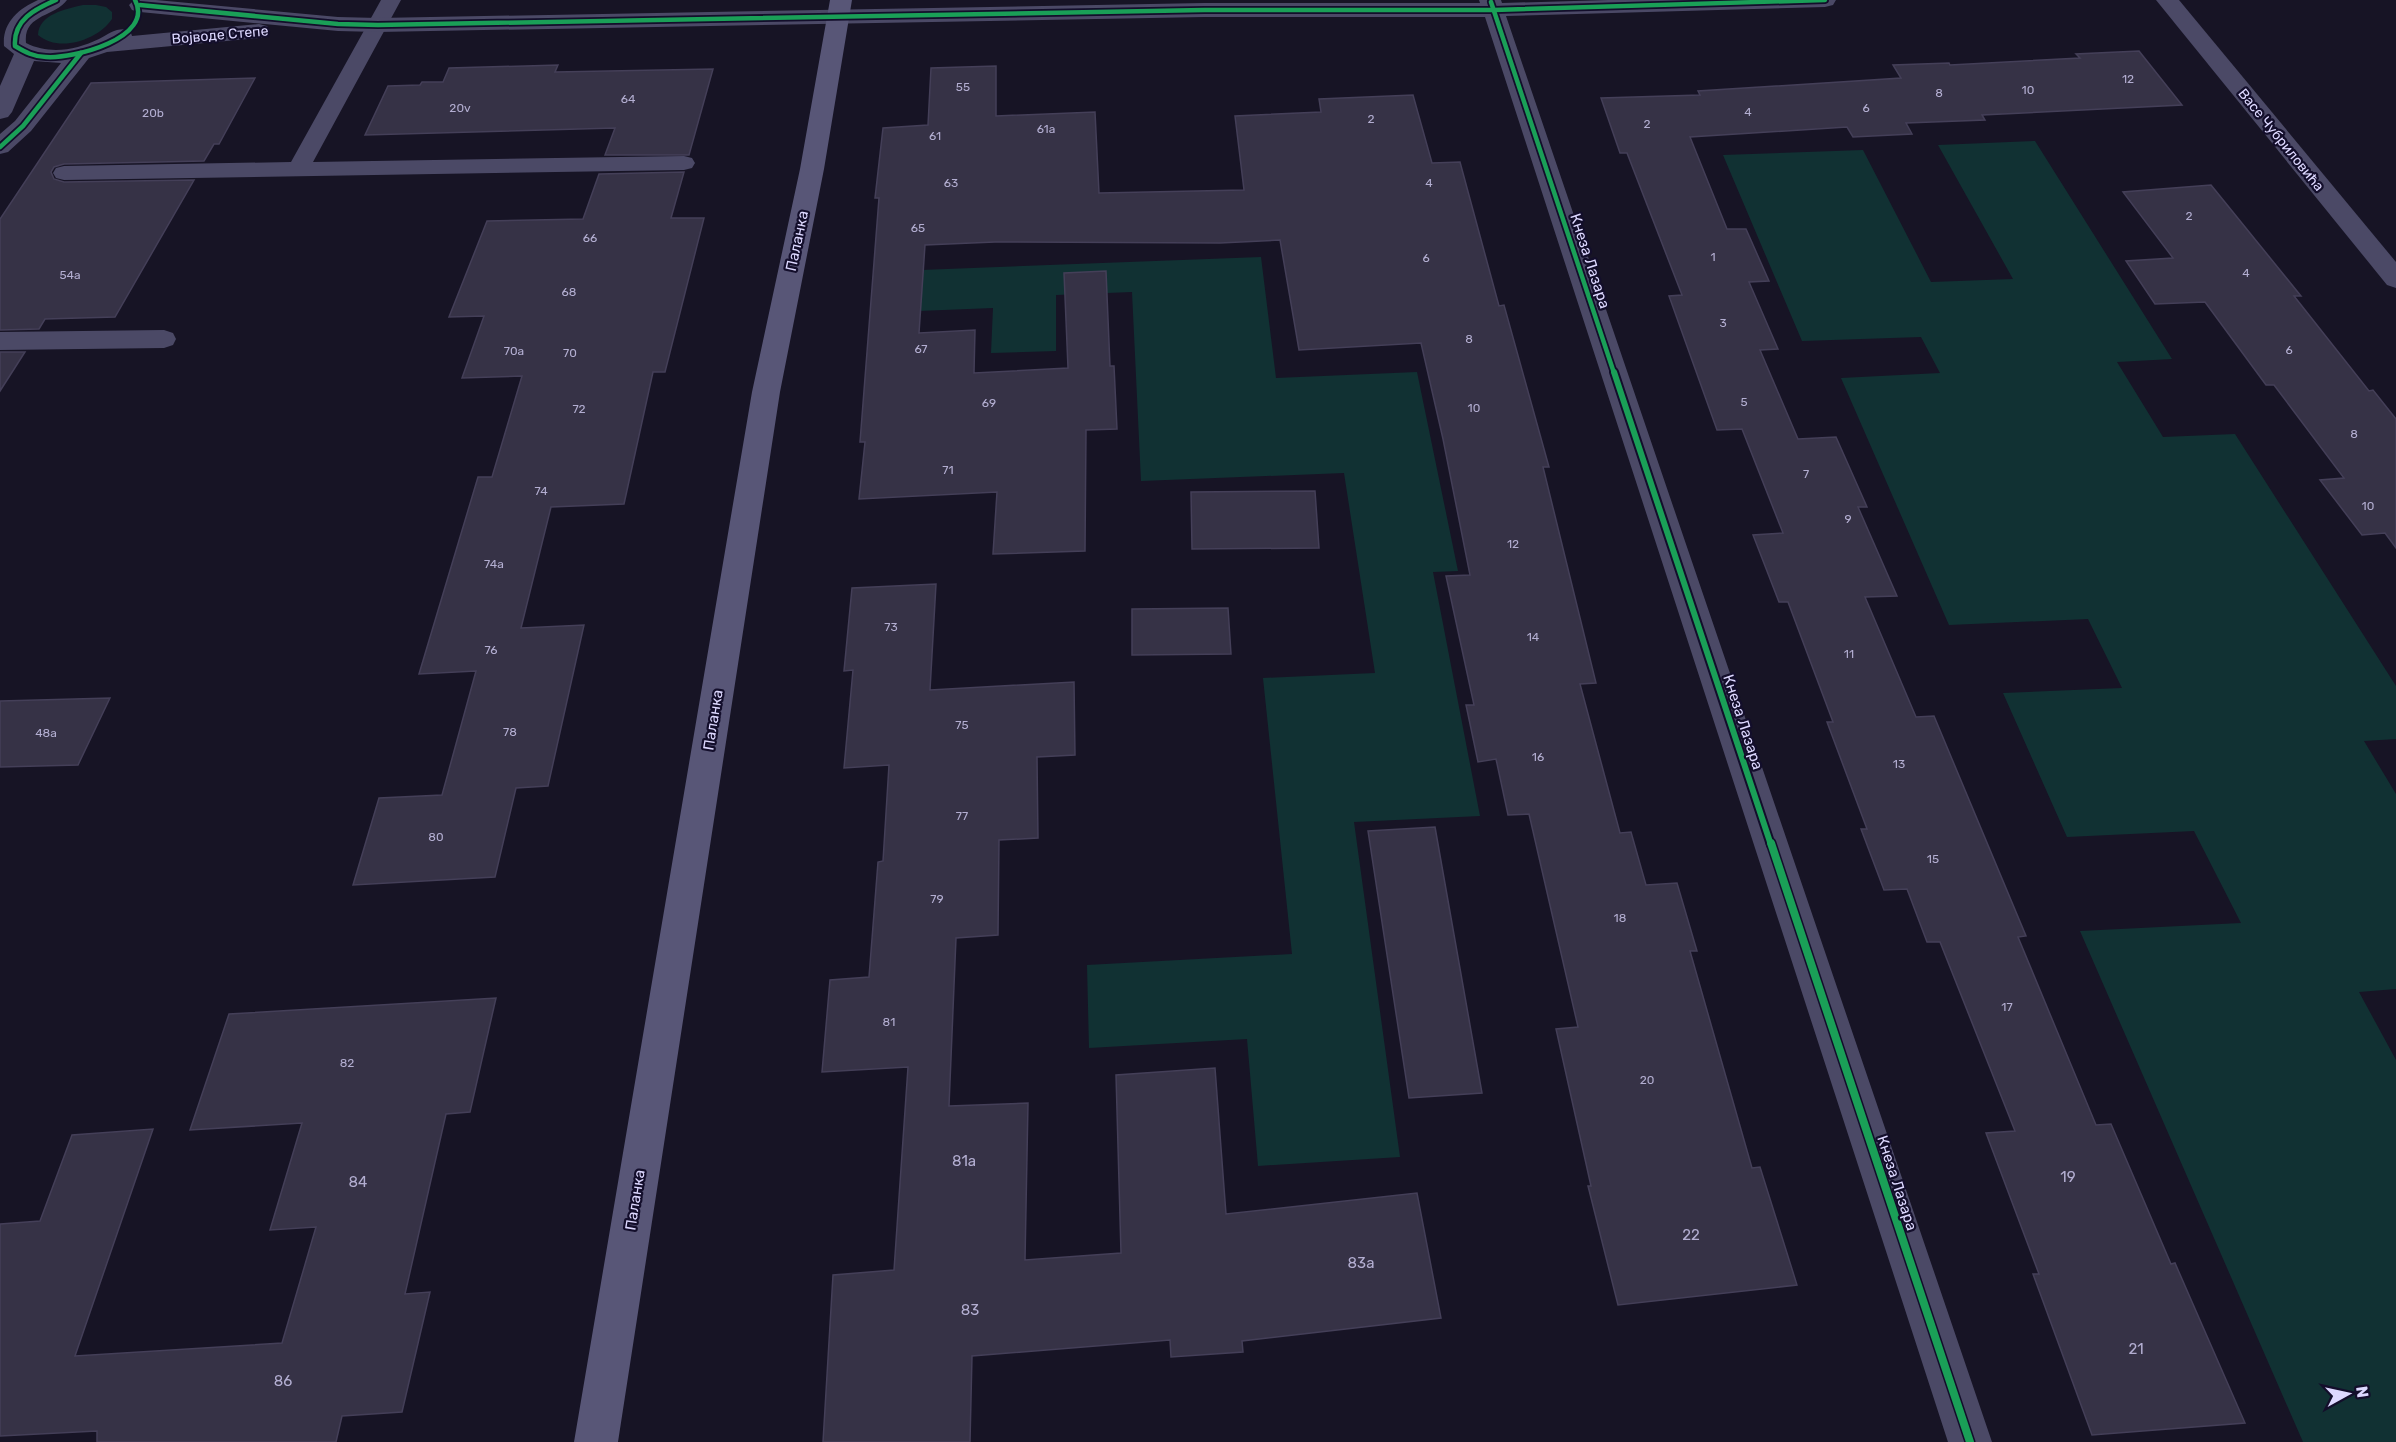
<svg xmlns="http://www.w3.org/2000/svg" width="2396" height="1442" font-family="Rubik,sans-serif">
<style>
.green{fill:#113133}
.building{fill:#363246;stroke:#443f58;stroke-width:1.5}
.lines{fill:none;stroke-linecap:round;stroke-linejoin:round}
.lane{fill:#4b4966;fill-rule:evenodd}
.street{fill:#4b4966;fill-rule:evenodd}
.secondary{fill:#585677;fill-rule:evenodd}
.cycleway-far2-casing{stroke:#130e2b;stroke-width:8}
.cycleway-far1-casing{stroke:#130e2b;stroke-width:10}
.cycleway-casing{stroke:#130e2b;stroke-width:11}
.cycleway-far2{stroke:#1a9f57;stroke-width:4.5}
.cycleway-far1{stroke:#1a9f57;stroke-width:6}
.cycleway{stroke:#1a9f57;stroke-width:8}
.labels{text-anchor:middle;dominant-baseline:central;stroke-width:4.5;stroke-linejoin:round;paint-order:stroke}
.number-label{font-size:12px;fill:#b3aed1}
.far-street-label{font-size:14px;fill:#ddd8ff;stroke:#130e2b}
.street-label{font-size:15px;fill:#ddd8ff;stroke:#130e2b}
.near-number-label{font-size:15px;fill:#b3aed1}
</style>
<rect width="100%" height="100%" fill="#171425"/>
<g class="green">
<path d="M83,5H96L106,7L112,12V19C98,40 59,53 38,35C39,14 66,9 83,5Z"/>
<path d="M2035,141L2172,359L2117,362L2163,437L2235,434L2396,686V739L2364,741L2396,794V989L2359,992L2396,1060V1442H2303L2080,931L2241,923L2194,831L2067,837L2003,693L2122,688L2088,619L1949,625L1841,378L1940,373L1921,337L1802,341L1723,155L1863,150L1931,282L2013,279L1938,145Z"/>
<path d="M1261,257L1276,378L1417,372L1458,571L1433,572L1480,816L1354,822L1400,1157L1258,1166L1247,1039L1089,1048L1087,965L1292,954L1263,678L1375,673L1344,473L1141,481L1132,292L1056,295V351L991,353L993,308L918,311L921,270Z"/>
</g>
<g class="building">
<path d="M2139,51L2182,105L1982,115L1985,120L1906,123L1912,134L1853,137L1847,127L1690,137L1727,229H1746L1769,281L1749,282L1778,349L1760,350L1798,439L1836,437L1867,507H1858L1897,596L1865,597L1916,717L1934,716L2026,936L2018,937L2096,1125L2111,1124L2171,1264L2175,1263L2245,1423L2092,1435L2033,1274H2039L1986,1133L2015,1131L1940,942H1927L1907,889L1884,890L1861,829H1867L1827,722H1833L1788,602H1779L1753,535L1783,533L1742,429L1717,430L1669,296L1682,295L1627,153H1620L1601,98L1700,95L1698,91L1901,78L1893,65L1949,63L1950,65L2080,58L2076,54Z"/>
<path d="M558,65L555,72L713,69L689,155H605L615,128L365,135L388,86L420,85L422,82H443L449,68Z"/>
<path d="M996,66V116L1095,112L1099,193L1244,190L1235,116L1321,112L1319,99L1413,95L1432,163L1460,162L1499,306L1504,305L1549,467H1543L1596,683L1580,684L1620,833L1631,832L1646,885L1677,883L1697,951H1690L1752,1168L1760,1167L1797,1285L1618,1305L1588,1186H1591L1556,1029L1578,1027L1529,814L1508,815L1496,759L1478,762L1466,705H1474L1446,576L1470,575L1443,439L1421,343L1299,350L1280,240L1220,243L995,242L925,245L919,333L975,330L974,373L1068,368L1064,273L1106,271L1110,366H1114L1117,429L1086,430L1085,551L993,554L997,492L859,499L865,442H860L879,198H875L883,128L928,125L931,68Z"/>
<path d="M255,78L219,144H214L204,161L64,164L54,167L51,172L54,179L64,182L194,180L115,317L45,319L39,329L0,330V219L91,83Z"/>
<path d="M684,172L671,218H704L665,372H653L624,504L551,507L521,628L584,625L548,786L516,788L495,877L353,885L379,798L442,795L476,671L419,674L478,477H492L522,376L462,378L484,316L449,317L487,221L583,219L599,174Z"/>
<path d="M2211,185L2301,296H2294L2369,391L2373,390L2396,419V548L2385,533L2362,535L2320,480L2344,478L2274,385H2266L2205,302L2155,304L2126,261L2173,258L2123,192Z"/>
<path d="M0,352H25L0,391Z"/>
<path d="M1315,491L1319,548L1192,549L1191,492Z"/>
<path d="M936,584L930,690L1074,682L1075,755L1037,757L1038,838L999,840L998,935L956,938L949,1106L1028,1103L1025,1260L1121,1253L1116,1075L1215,1068L1226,1214L1417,1193L1441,1318L1242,1341L1243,1352L1171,1357L1170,1340L972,1356L970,1442H823L833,1275L894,1270L908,1067L822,1072L830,980L869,977L878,862L883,861L889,765L844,768L853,670L844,671L852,588Z"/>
<path d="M1228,608L1231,654L1132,655V609Z"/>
<path d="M110,698L78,765L0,767V701Z"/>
<path d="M1435,827L1482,1093L1409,1098L1368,831Z"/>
<path d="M496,998L470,1112L446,1114L405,1294L430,1292L402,1412L342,1416L336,1442H97V1431L0,1436V1224L40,1221L72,1135L153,1129L75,1356L282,1343L316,1227L270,1230L302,1123L190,1130L229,1014Z"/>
</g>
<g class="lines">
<g class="lane">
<path d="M381,0H401L313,162L684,156L692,158L695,163L692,168L684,170L64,180L56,178L53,173L56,168L64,166L291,162Z"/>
<path d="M164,330L173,333L176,339L173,345L164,348L0,350V332Z"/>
</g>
<g class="street">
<path d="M38,0H67C55,17 23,14 26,43C50,55 76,50 99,39C110,33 117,27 130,30L132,36L259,24L267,26L270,31L267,36L259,38L107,52L89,58L31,131L8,152L0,154V134L15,121L61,63L34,61L12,112L8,117L0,119V86L14,54L4,46C2,23 18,9 38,0Z"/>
<path d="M134,0H156L338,17L378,18L1204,3H1480L1479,0H1501L1502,3L1608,0H1836L1833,5L1825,7L1506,16L1992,1442H1948L1485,17H1204L378,32L338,31L140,12L132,10L129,5Z"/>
<path d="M2156,0H2179L2396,262V288L2387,285Z"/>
</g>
<path class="secondary" d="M830,0H852L824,169L780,392L618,1442H574L752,392L800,169Z"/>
<g class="cycleway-far2-casing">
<g id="cycleway-far2">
<path d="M56,0C35,9 13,20 15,46C25,52 34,57 46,57C73,59 155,38 135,0"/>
<path d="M1491,2L1614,373"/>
<path d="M140,5L338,24L378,25L1204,10H1494L1825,0"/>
<path d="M0,147L23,126L81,53"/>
</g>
</g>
<g class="cycleway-far1-casing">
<path id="cycleway-far1" d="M1614,372L1771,845"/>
</g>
<g class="cycleway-casing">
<path id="cycleway" d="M1771,843L1970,1442"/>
</g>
<use href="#cycleway-far2" class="cycleway-far2"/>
<use href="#cycleway-far1" class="cycleway-far1"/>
<use href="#cycleway" class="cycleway"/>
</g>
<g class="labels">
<g class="number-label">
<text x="2128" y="79">12</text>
<text x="963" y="87">55</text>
<text x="2028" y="90">10</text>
<text x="1939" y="93">8</text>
<text x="628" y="99">64</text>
<text x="460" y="108">20v</text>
<text x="1866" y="108">6</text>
<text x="1748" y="112">4</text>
<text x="153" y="113">20b</text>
<text x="1371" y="119">2</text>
<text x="1647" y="124">2</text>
<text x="1046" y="129">61a</text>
<text x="935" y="136">61</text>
<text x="951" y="183">63</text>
<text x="1429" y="183">4</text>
<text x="2189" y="216">2</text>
<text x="918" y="228">65</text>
<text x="590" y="238">66</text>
<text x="1713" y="257">1</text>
<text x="1426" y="258">6</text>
<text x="2246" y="273">4</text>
<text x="70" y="275">54a</text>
<text x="569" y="292">68</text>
<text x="1723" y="323">3</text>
<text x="1469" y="339">8</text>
<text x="921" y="349">67</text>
<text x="2289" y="350">6</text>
<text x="514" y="351">70a</text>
<text x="570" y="353">70</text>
<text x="1744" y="402">5</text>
<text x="989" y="403">69</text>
<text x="1474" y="408">10</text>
<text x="579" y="409">72</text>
<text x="2354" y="434">8</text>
<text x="948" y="470">71</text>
<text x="1806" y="474">7</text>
<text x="541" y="491">74</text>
<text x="2368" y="506">10</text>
<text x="1848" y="519">9</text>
<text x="1513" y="544">12</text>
<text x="494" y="564">74a</text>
<text x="891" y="627">73</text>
<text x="1533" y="637">14</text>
<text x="491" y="650">76</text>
<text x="1849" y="654">11</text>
<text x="962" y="725">75</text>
<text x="510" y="732">78</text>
<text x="46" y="733">48a</text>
<text x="1538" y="757">16</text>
<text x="1899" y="764">13</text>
<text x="962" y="816">77</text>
<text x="436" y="837">80</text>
<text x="1933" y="859">15</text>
<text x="937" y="899">79</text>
<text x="1620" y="918">18</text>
<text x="2007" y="1007">17</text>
<text x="889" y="1022">81</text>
<text x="347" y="1063">82</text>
<text x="1647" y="1080">20</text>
</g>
<g class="far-street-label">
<text transform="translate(220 35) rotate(-5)">Војводе Степе</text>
<text transform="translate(2281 140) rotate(51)">Васе Чубриловића</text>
</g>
<g class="street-label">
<text transform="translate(797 241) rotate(-78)">Паланка</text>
<text transform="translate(1590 261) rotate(72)">Кнеза Лазара</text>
<text transform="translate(713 720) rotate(-81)">Паланка</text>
<text transform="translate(1743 722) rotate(72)">Кнеза Лазара</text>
<text transform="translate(1897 1183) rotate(72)">Кнеза Лазара</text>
<text transform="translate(635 1200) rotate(-81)">Паланка</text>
</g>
<g class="near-number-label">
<text x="964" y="1161">81a</text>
<text x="2068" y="1177">19</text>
<text x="358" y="1182">84</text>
<text x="1691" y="1235">22</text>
<text x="1361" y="1263">83a</text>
<text x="970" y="1310">83</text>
<text x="2136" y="1349">21</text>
<text x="283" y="1381">86</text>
</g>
</g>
<g transform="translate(2348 1394) rotate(82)" stroke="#130e2b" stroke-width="4.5" paint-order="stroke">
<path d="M0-4.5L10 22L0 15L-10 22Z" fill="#ddd8ff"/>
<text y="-9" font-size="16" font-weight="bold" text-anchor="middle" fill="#ddd8ff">N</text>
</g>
</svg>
